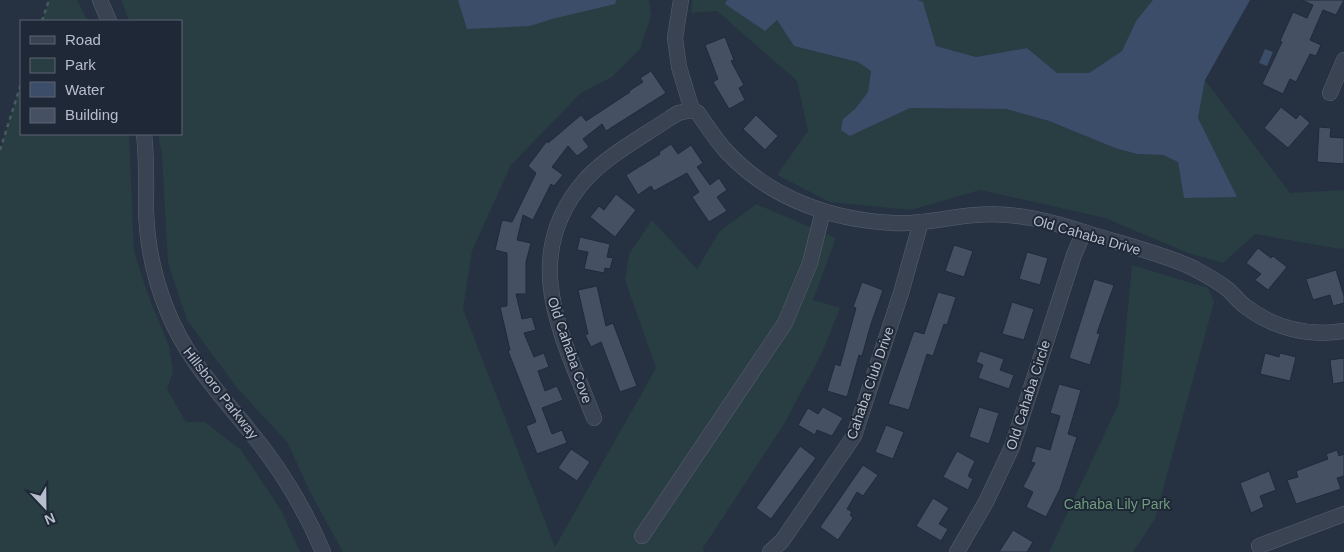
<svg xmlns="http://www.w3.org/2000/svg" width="1344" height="552" font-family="Arial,sans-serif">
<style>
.green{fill:#283e43}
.water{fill:#3c4d6a}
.building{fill:#455163;stroke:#212a39}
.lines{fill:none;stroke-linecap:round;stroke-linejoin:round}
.minor-casing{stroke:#58616f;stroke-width:16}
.path{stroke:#475b5f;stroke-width:2.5;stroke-dasharray:4 4;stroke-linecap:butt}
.minor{stroke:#3a4351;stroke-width:15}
.labels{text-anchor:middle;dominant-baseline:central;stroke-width:4;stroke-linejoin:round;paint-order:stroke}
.street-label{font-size:14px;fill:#b7becb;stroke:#1f2837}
.park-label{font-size:14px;fill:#6f9c7b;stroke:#1f2837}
</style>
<rect width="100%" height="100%" fill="#263142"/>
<g class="green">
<path d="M49,0H77L88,21H42Z"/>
<path d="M121,0H649L651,16L640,49L612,77L581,93L511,165L472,251L463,309L555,547L656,368L625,280L629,254L652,220L697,269L719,232L756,204L836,238L813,300L840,308L822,353L784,424L703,548L704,552H343L311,494L287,442L237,388L187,320L168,263L162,156L158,134H181V21H129Z"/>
<path d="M692,0H727L726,4L777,20L794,46L858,62L871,71L868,92L855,109L843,120L850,136L910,108L1006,109L1049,121L1115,148L1137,154L1163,155L1178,162L1184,198L1236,196L1198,118L1205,80L1290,193L1344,190V248L1340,249L1255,234L1223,263L1188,253L1105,218L980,190L911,210L830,202L777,175L808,131L797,81L717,11L691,13Z"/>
<path d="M918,0H1154L1136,21L1122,51L1089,73H1057L1027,48L976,57L936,46L923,2Z"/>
<path d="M21,84V134H129L134,251L147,292L169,346L173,372L167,389L186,422H205L241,450L281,510L300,552H0V150Z"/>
<path d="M1132,265L1208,288L1214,302L1155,519L1133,552H1049L1119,403Z"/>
</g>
<g class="water">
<path d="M458,0H616L615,4L552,19L530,26L467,29Z"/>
<path d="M727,0H918L923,2L936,46L976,57L1027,48L1057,73H1089L1122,51L1136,21L1153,0H1250L1205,80L1198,118L1237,197L1184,198L1178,162L1163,155L1137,154L1115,148L1049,121L1006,109L910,108L850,136L841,130L843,119L855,109L868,92L871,71L858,62L794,46L777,20L765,31L725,4Z"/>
<path d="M1265,49L1273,52L1267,66L1259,63Z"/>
</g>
<g class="building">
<path d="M1302,0H1344L1336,15L1323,10L1310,40L1321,45L1316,56L1310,54L1296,82L1290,79L1283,94L1262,84L1282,42L1280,41L1293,12L1307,18L1313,5Z"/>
<path d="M725,37L734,60L731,61L744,85L739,88L745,100L729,109L713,82L718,79L705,45Z"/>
<path d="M651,71L666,93L606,131L602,124L583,139L589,147L577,156L568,146L552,167L563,175L554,186L551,184L533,220L523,215L517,240L531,243L526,262V294H516L522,319L532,317L536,330L524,333L534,357L544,353L549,367L538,371L545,391L557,386L563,400L542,408L552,434L562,430L567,443L537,454L526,426L536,422L508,351L510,350L500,307L507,306V253L495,250L502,220L512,222L536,173L528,166L547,141L548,143L581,115L586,121L630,92L629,91L643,82L640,78Z"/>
<path d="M1281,107L1296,119L1300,114L1310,123L1288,148L1264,128Z"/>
<path d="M756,115L778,136L765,150L743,129Z"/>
<path d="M1319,127L1331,128L1330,137L1344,138V164L1317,162Z"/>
<path d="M671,144L678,154L691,145L703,163L697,167L710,185L719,178L727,190L717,197L727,211L709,222L692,197L699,192L687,173L654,191L651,186L638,195L626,175L660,154L659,152Z"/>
<path d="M616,194L636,210L615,237L590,217L599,206L604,210Z"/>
<path d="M580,237L610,244L607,257L613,258L610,269L605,268L604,273L584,269L588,252L577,250Z"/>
<path d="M954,245L973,251L964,277L945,271Z"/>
<path d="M1258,248L1271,258L1273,256L1287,267L1268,290L1255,280L1261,274L1246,263Z"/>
<path d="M1027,252L1048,258L1040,285L1019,279Z"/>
<path d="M1336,270L1344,296V303L1333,306L1330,295L1313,300L1306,279Z"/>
<path d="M1094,279L1114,285L1097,333L1100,334L1090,365L1069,358Z"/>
<path d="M862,282L883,290L871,324L862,356L859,355L847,397L827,391L835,364L840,366L856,308L853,307Z"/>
<path d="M597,286L606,326L613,323L637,386L620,392L601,342L591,347L585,335L588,334L578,290Z"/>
<path d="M938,292L956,297L947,325L944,324L933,356L927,354L909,410L888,404L914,331L924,334Z"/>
<path d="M1012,302L1034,309L1024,340L1002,334Z"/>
<path d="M980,351L1004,359L1000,370L1014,375L1009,389L978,378L983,365L976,362Z"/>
<path d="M1265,353L1279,357L1280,353L1296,357L1290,381L1260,374Z"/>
<path d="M1344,358V382L1333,384L1330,360Z"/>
<path d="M1059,384L1081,390L1068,434L1077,437L1060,489L1046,517L1026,507L1033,492L1023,487L1035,463L1031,462L1036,446L1050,450L1060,416L1050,413Z"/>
<path d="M823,407L843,418L832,436L817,430L815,435L798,425L808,408L818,414Z"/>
<path d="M979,407L999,413L989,444L969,437Z"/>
<path d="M886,425L904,432L893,459L875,452Z"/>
<path d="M800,446L816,458L771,519L756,508Z"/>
<path d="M571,449L590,462L577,481L558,468Z"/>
<path d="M1337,450L1339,456L1344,454V476L1337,478L1341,489L1296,504L1287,480L1298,477L1296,471L1328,459L1326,454Z"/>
<path d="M957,451L975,461L968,476L973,479L968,490L943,477Z"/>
<path d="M863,465L878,475L863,496L857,492L847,509L852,512L850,515L853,518L838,540L820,527Z"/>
<path d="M1269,471L1276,490L1260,496L1264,507L1251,513L1240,483Z"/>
<path d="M933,498L949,508L939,524L948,529L941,541L916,526Z"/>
<path d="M1013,530L1033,542L1027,552H999Z"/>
</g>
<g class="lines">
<g class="minor-casing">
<g id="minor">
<path d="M100,0L109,21"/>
<path d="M681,0L675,38L679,67L692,110L698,113C707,126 716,140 727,152C770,198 831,220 893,223C921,225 948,217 975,215C1015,211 1053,222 1090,234C1122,244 1164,254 1193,268C1204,274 1216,280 1226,288C1233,293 1238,301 1245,306C1273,328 1309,337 1344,331"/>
<path d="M1330,93L1344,60"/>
<path d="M144,134C147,159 146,184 146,210C147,244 154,278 167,310C185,356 217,391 248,429C279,466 304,507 323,552"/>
<path d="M594,418C563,337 517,258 585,180C608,155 642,137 670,118L678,113L692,110"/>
<path d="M642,536L785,323L810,263L823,211"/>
<path d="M1259,546L1344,514"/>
<path d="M770,552L782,541L854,436L901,293L921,222"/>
<path d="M957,552L986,502L1012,447L1074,255L1084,232"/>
</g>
</g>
<g class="path">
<path d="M42,21L49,0"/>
<path d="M0,150L21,84"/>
</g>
<use href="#minor" class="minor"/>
</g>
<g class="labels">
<g class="street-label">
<text transform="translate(1087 235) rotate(16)">Old Cahaba Drive</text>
<text transform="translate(570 350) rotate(71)">Old Cahaba Cove</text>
<text transform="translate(870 383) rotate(-71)">Cahaba Club Drive</text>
<text transform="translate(221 393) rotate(52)">Hillsboro Parkway</text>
<text transform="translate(1028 395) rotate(-72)">Old Cahaba Circle</text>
</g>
<g class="park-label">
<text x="1117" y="504">Cahaba Lily Park</text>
</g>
</g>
<rect x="20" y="20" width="162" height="115" fill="#1f2837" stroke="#5c6472"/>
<rect x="30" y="36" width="25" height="8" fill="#3a4351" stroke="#5c6472"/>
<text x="65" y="45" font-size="15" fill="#b7becb">Road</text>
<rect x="30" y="58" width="25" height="15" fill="#283e43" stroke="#5c6472"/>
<text x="65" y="70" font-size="15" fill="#b7becb">Park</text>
<rect x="30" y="82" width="25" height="15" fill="#3c4d6a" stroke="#5c6472"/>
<text x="65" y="95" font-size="15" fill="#b7becb">Water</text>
<rect x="30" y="108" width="25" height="15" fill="#455163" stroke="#5c6472"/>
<text x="65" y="120" font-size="15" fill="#b7becb">Building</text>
<g transform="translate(45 507) rotate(158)" stroke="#1f2837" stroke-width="4" paint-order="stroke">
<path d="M0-4L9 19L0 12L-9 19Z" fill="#b7becb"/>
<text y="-8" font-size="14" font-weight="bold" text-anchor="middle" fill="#b7becb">N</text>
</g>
</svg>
